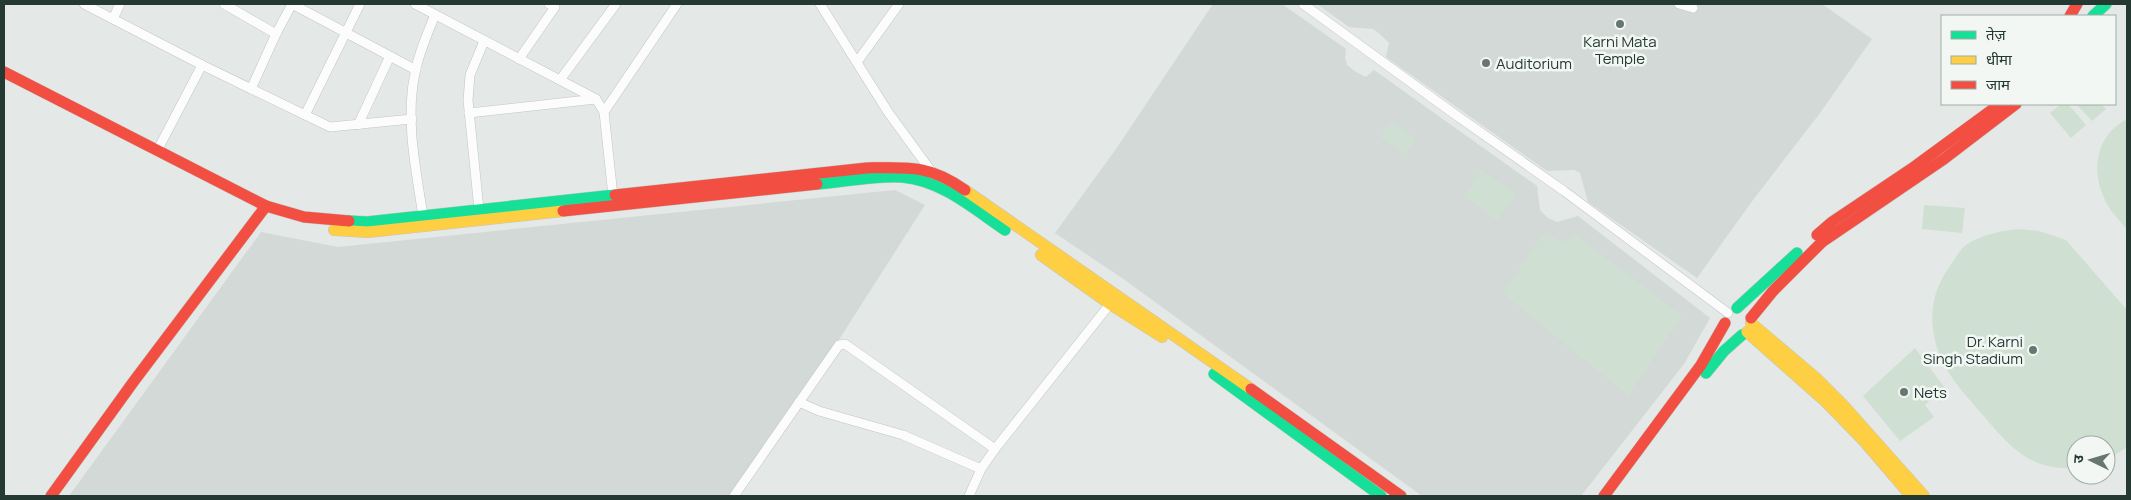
<svg xmlns="http://www.w3.org/2000/svg" width="2131" height="500" font-family="Manrope,'Noto Sans Devanagari',sans-serif">
<style>
.built{fill:#d3d9d6}
.green{fill:#cfe0d3}
.lines{fill:none;stroke-linecap:round;stroke-linejoin:round}
.street-casing{stroke:#c1c5c3;stroke-width:10}
.fast-casing{stroke:#c0c6c3;stroke-width:12}
.slow-casing{stroke:#c0c6c3;stroke-width:12}
.jam-casing{stroke:#c0c6c3;stroke-width:12}
.street{stroke:#fbfcfb;stroke-width:9}
.fast{stroke:#16e098;stroke-width:11}
.slow{stroke:#ffcf43;stroke-width:11}
.jam{stroke:#f24e42;stroke-width:11}
.poi-dot{fill:#677671;stroke:#f2f7f4;stroke-width:2}
.labels{text-anchor:middle;dominant-baseline:central;stroke-width:5;stroke-linejoin:round;paint-order:stroke}
.poi-label{font-size:15px;fill:#243932;stroke:#f2f7f4;text-anchor:start}
</style>
<rect width="100%" height="100%" fill="#e4e8e6"/>
<g class="built">
<path d="M1213,4H1282L1346,49L1345,57L1347,65L1356,72L1366,77L1374,70L1537,186L1540,210L1548,218L1557,222L1578,216L1710,318L1684,364L1581,496H1422L1122,278L1055,233L1116,149Z"/>
<path d="M1317,4H1822L1872,39L1820,113L1753,200L1697,278L1588,202L1580,173L1574,170L1547,171L1386,57L1389,43L1381,35L1373,29L1349,27Z"/>
<path d="M895,190L925,205L739,496H69L261,232L338,247Z"/>
</g>
<g class="green">
<path d="M2061,104H2068L2086,125L2071,138L2050,113Z"/>
<path d="M2076,104H2101L2106,109L2092,121Z"/>
<path d="M2127,119V230C2122,223 2115,216 2110,209C2090,177 2092,138 2127,119Z"/>
<path d="M1391,121L1416,140L1406,154L1380,137Z"/>
<path d="M1481,170L1516,194L1497,221L1465,196Z"/>
<path d="M1924,205L1965,208L1962,233L1922,229Z"/>
<path d="M2020,229L2039,231L2066,240L2127,310V447L2106,461V445H2076V468C2030,471 2010,447 1982,414C1967,397 1949,378 1940,356C1927,322 1930,292 1952,263C1956,257 1960,250 1966,245C1982,234 2001,231 2020,229Z"/>
<path d="M1544,233L1566,243L1574,234L1682,316L1628,395L1503,293Z"/>
<path d="M1915,348L1945,388L1925,405L1934,417L1900,441L1863,396Z"/>
</g>
<g class="lines">
<g class="street-casing">
<g id="street">
<path d="M84,4L202,65L330,127L412,119"/>
<path d="M224,4L276,34L251,89"/>
<path d="M292,4L416,70"/>
<path d="M415,4L596,99L604,112L613,196"/>
<path d="M820,4L888,112L931,171"/>
<path d="M1303,4L1453,113L1564,191L1728,313"/>
<path d="M1679,4L1693,8"/>
<path d="M113,19L120,4"/>
<path d="M276,34L292,4"/>
<path d="M519,59L555,7L549,4"/>
<path d="M857,62L899,4"/>
<path d="M560,80L616,4"/>
<path d="M604,112L677,4"/>
<path d="M469,113L596,99"/>
<path d="M305,115L360,4"/>
<path d="M358,125L390,56"/>
<path d="M157,151L202,65"/>
<path d="M479,210L468,100L470,75L484,41"/>
<path d="M423,216C416,170 405,119 415,73C419,53 427,34 435,15"/>
<path d="M799,402L819,411L903,435L981,469"/>
<path d="M734,496L839,345L845,344L995,449"/>
<path d="M969,496L981,469L995,449L1110,304"/>
</g>
</g>
<g class="fast-casing">
<g id="fast">
<path d="M2093,16L2106,4"/>
<path d="M817,184C845,182 875,175 902,177C941,180 974,209 1005,230"/>
<path d="M349,221L367,222L615,195"/>
<path d="M1737,308L1797,253"/>
<path d="M1706,373L1724,351L1742,335"/>
<path d="M1214,374L1381,496"/>
</g>
</g>
<g class="slow-casing">
<g id="slow">
<path d="M965,190L1251,389"/>
<path d="M334,230L368,232L563,211"/>
<path d="M1041,255L1110,304L1162,337"/>
<path d="M1751,323L1816,378L1843,405L1924,496"/>
<path d="M1747,332L1826,402L1864,441L1911,496"/>
</g>
</g>
<g class="jam-casing">
<g id="jam">
<path d="M2070,16L2077,4"/>
<path d="M4,72L266,206L304,217L349,221"/>
<path d="M615,195L867,168C909,167 929,165 965,190"/>
<path d="M563,211L817,184"/>
<path d="M1817,235L1832,222L1914,167L2000,104"/>
<path d="M1751,318L1773,291L1822,242L1944,159L2016,104"/>
<path d="M1251,389L1401,496"/>
<path d="M51,496L134,381L266,206"/>
<path d="M1604,496L1701,365L1725,323"/>
</g>
</g>
<use href="#street" class="street"/>
<use href="#fast" class="fast"/>
<use href="#slow" class="slow"/>
<use href="#jam" class="jam"/>
</g>
<g class="poi-dot">
<circle cx="1620" cy="24" r="5"/>
<circle cx="1486" cy="63" r="5"/>
<circle cx="2033" cy="350" r="5"/>
<circle cx="1904" cy="392" r="5"/>
</g>
<g class="labels">
<g class="poi-label">
<text x="1620" y="41" text-anchor="middle">Karni Mata<tspan x="1620" dy="17">Temple</tspan></text>
<text x="1496" y="63">Auditorium</text>
<text x="2023" y="341" text-anchor="end">Dr. Karni<tspan x="2023" dy="17">Singh Stadium</tspan></text>
<text x="1914" y="392">Nets</text>
</g>
</g>
<rect width="2131" height="500" fill="none" stroke="#243932" stroke-width="10"/>
<rect x="1941" y="15" width="175" height="90" fill="#f2f7f4" stroke="#a0aba6"/>
<rect x="1951" y="31" width="25" height="8" fill="#16e098" stroke="#a0aba6"/>
<text x="1986" y="40" font-size="15" fill="#243932">तेज़</text>
<rect x="1951" y="56" width="25" height="8" fill="#ffcf43" stroke="#a0aba6"/>
<text x="1986" y="65" font-size="15" fill="#243932">धीमा</text>
<rect x="1951" y="81" width="25" height="8" fill="#f24e42" stroke="#a0aba6"/>
<text x="1986" y="90" font-size="15" fill="#243932">जाम</text>
<g transform="translate(2091 460) rotate(275)"><circle r="24" fill="#f2f7f4" stroke="#a0aba6"/>
<path d="M0-4L9 19L0 12L-9 19Z" fill="#677671"/>
<text y="-8" font-size="14" font-weight="bold" text-anchor="middle" fill="#243932">उ</text>
</g>
</svg>
